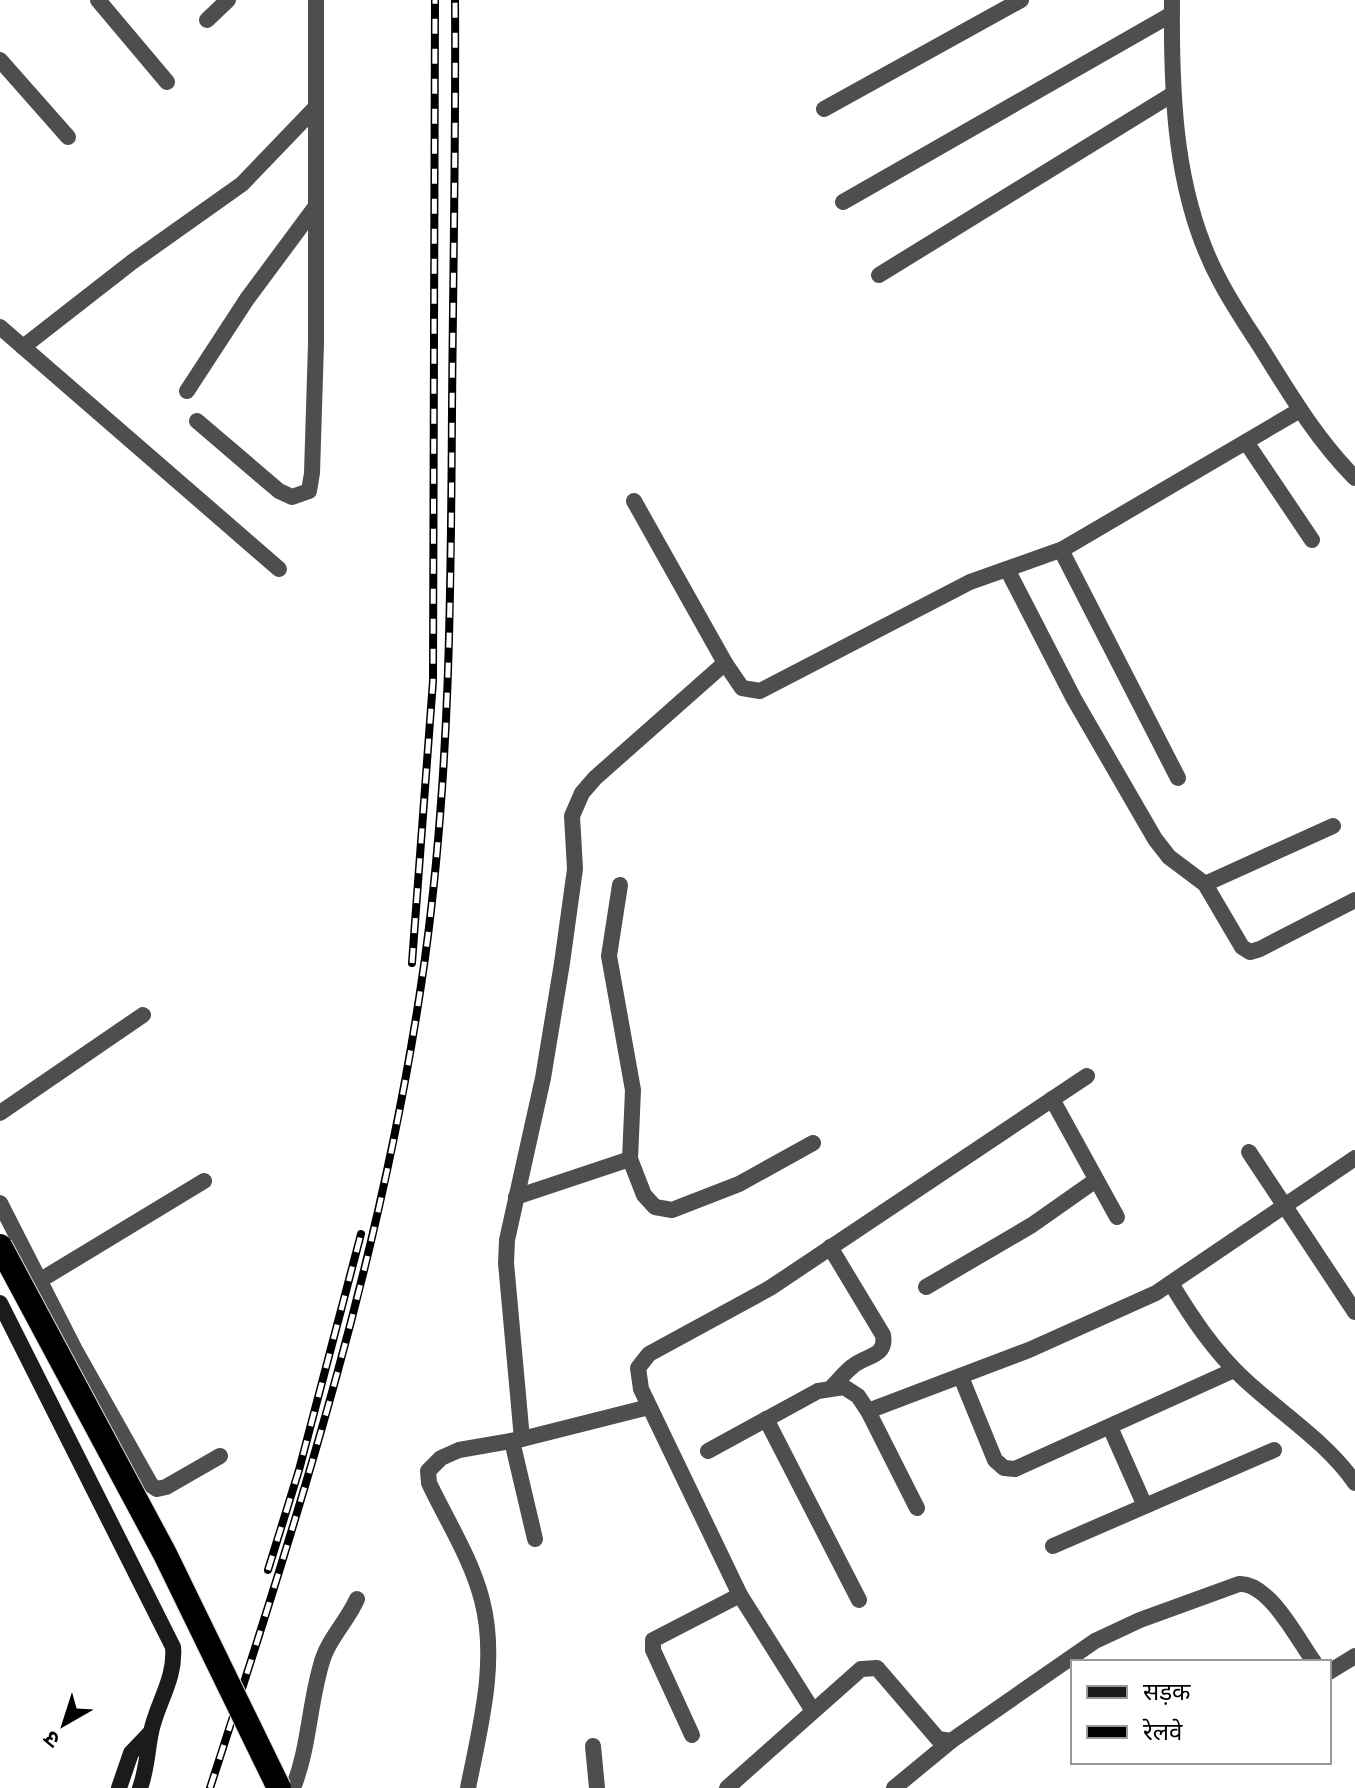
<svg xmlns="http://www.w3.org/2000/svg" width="1355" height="1788" font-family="'Golos Text','Noto Sans Devanagari',sans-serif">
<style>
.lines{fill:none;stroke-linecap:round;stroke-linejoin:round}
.street{stroke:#4e4e4e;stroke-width:16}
.secondary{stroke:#1b1b1b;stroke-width:16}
.rail-casing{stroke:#000;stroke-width:8}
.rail{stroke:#fff;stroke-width:5;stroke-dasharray:15;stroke-linecap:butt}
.highway-bridge-casing{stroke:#dbdbdb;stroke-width:26;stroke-linecap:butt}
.highway-bridge{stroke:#000;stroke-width:24}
</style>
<rect width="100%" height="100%" fill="#fff"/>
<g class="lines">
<g class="street">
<path d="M98,0L167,82"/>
<path d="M1172,0C1171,94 1174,196 1220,281C1234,308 1252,333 1268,359C1294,401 1320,443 1355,478"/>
<path d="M207,20L228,0"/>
<path d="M0,60L68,137"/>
<path d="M824,109L1021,0"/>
<path d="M843,202L1172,14"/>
<path d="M879,275L1173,94"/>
<path d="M0,327L279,569"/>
<path d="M23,347L132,262L242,184L316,107"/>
<path d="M187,391L247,299L316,206"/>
<path d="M197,421L279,491L292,497L309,491L312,473L316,344V0"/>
<path d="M1246,442L1312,540"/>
<path d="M634,501L725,663L742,688L760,691L970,582L1063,549L1300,410"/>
<path d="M1061,550L1178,778"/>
<path d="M1007,569L1074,699L1155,839L1169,857L1205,884L1242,947L1250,952L1260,949L1355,900"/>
<path d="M1205,884L1333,826"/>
<path d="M620,885L609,956L633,1090L630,1159L644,1195L655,1207L672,1210L739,1184L813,1143"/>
<path d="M1052,1099L1117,1217"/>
<path d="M0,1113L143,1015"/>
<path d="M1249,1152L1355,1312"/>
<path d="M516,1197L630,1159"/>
<path d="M0,1203L75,1350L151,1485L157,1489L166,1487L220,1456"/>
<path d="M830,1247L883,1335C887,1357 866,1355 853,1366C845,1372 839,1380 833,1386"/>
<path d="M39,1281L204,1181"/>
<path d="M1172,1285C1192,1318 1214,1351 1243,1378C1279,1412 1327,1442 1355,1483"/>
<path d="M926,1287L1032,1225L1096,1180"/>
<path d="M961,1377L995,1460L1004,1468L1015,1469L1234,1370"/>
<path d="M868,1411L1029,1350L1156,1293L1355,1158"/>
<path d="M766,1419L859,1600"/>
<path d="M1110,1427L1145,1506"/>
<path d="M522,1439L506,1263L507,1240L543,1078L562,963L575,869L572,816L582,793L595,778L725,663"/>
<path d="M512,1441L535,1539"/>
<path d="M708,1451L818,1391L844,1387L858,1396L868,1411L917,1508"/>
<path d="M1053,1546L1274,1450"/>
<path d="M1329,1672L1355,1656"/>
<path d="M813,1711L740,1595L641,1389L638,1368L649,1354L770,1288L1087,1076"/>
<path d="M692,1735L653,1650V1640L740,1595"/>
<path d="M593,1746L597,1788"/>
<path d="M293,1788C309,1748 309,1706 321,1665C327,1640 347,1622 357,1599"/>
<path d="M468,1788C480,1727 498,1662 482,1600C471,1558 447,1521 429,1483L428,1471L441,1458L459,1450L522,1439L649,1407"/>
<path d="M727,1788L861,1669L877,1668L938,1739L951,1741L1095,1641L1140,1620L1239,1584C1269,1582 1298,1640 1314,1662"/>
<path d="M894,1788L951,1741"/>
</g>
<g class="secondary">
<path d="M0,1303L173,1647C176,1678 157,1703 151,1732C147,1752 147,1769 140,1788"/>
<path d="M119,1788L131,1753L151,1732"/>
</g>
<g class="rail-casing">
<g id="rail">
<path d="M412,963L433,681L435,0"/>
<path d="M268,1570L299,1470L361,1234"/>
<path d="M210,1788C299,1513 385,1247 425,958C450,777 451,593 452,411C453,274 456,137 455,0"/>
</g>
</g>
<use href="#rail" class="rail"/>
<g class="highway-bridge-casing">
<path id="highway-bridge" d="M0,1246L165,1554L279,1788"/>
</g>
<use href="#highway-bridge" class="highway-bridge"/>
</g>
<rect x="1071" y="1660" width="260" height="104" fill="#ffffff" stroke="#999999" stroke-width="2"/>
<rect x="1087" y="1686" width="40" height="12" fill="#1b1b1b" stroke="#999999" stroke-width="2"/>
<text x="1143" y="1700" font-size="24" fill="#000000">सड़क</text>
<rect x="1087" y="1726" width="40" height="12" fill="#000000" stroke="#999999" stroke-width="2"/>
<text x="1143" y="1740" font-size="24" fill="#000000">रेलवे</text>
<g transform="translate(64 1724) rotate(219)" stroke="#ffffff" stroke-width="6" paint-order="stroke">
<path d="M0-6L14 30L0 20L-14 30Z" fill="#000000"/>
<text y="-12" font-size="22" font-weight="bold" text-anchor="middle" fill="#000000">उ</text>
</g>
</svg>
